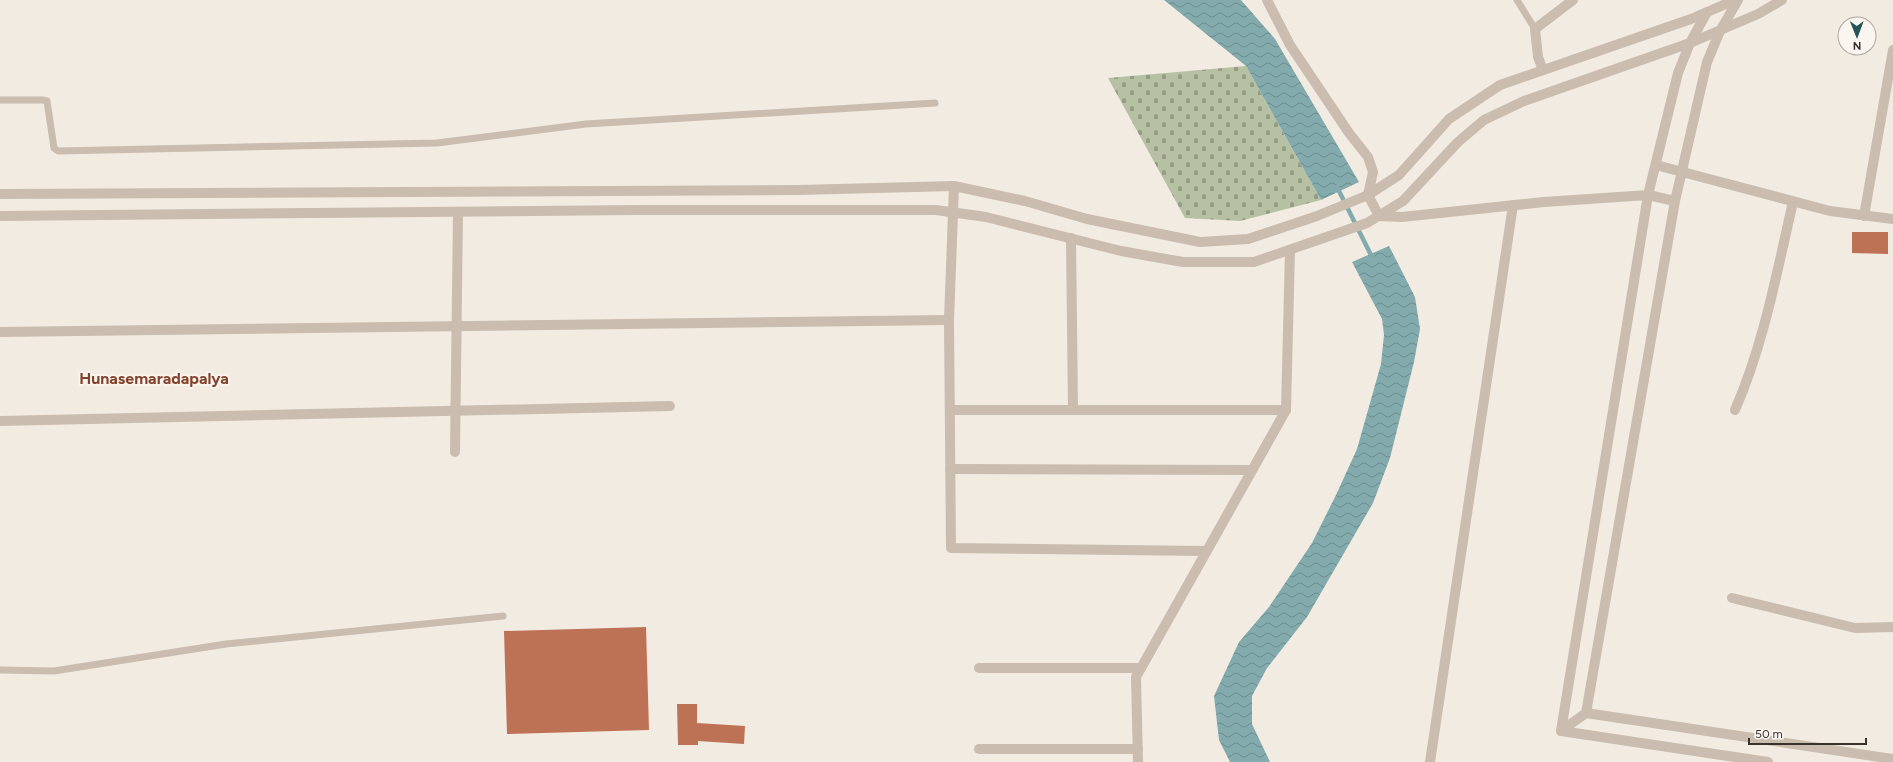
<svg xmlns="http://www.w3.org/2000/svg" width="1893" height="762" font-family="Figtree,sans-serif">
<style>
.cemetery{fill:url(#cemetery-stones)}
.water{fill:url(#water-waves)}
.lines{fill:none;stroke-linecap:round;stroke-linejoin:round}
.stream{stroke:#83abad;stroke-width:4.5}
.building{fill:#bd7155}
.service{stroke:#cabcae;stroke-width:7}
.minor{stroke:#cabcae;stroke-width:10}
.tertiary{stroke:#cabcae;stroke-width:10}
.labels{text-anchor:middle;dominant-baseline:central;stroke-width:4;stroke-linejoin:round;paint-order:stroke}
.neighbourhood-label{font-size:16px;font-weight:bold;fill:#83422b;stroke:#faf5ef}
</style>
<defs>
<pattern id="cemetery-stones" width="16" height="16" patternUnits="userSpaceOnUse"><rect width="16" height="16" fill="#b6c1a3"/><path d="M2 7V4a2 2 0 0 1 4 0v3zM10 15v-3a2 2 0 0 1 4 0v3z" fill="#959d85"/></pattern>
<pattern id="water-waves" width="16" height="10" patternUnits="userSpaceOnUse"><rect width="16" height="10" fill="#83abad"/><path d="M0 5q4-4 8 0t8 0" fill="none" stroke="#6c8c8d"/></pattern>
</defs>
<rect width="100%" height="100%" fill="#f2ebe2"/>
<path class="cemetery" d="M1246,66L1321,200L1240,221L1185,218L1108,78Z"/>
<g class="water">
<path d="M1164,0H1241L1275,39L1359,182L1321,200L1246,66Z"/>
<path d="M1389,246L1415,297L1420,329L1414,362L1390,458L1373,503L1307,617L1267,668L1252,696V724L1270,762H1230L1219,740L1214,696L1239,642L1269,607L1312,543L1336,495L1357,449L1381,364L1384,335L1382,319L1352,262Z"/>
</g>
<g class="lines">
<path class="stream" d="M1337,187L1373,259"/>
</g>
<g class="building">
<path d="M1852,232H1888V254L1852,253Z"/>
<path d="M646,627L649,730L507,734L504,631Z"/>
<path d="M677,704H697V723L745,726L744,744L698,741V745H678Z"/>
</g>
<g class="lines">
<g class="service">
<path d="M1517,0L1535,29"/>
<path d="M0,100H43L47,101L54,148L58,151L437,143L586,124L935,103"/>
<path d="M0,670L54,671L226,644L503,616"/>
</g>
<g class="minor">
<path d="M1267,0L1290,45L1349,133L1368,157L1373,172L1368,195"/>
<path d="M1543,70L1538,57L1535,29L1573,0"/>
<path d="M1656,165L1830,211L1893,219"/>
<path d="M954,186L949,320L951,548L1205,551"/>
<path d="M1864,216L1893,50"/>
<path d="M1071,238L1073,410"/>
<path d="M0,332L949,320"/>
<path d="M950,410H1286"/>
<path d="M1735,410C1764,344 1777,271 1793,202"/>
<path d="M0,421L670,406"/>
<path d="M455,452L458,212"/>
<path d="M950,469L1252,470"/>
<path d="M1732,598L1855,628L1893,627"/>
<path d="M979,668H1141"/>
<path d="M979,749H1138"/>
<path d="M1138,762L1136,677L1286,410L1290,250"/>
<path d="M1430,762L1513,205"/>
</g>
<g class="tertiary">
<path d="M0,194L798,190L954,186L1025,201L1087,219L1200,242L1248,239L1317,216L1368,195L1399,175L1449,119L1500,85L1691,19L1735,0"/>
<path d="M1368,195L1379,216L1402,217L1544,202L1648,195L1675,201"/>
<path d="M0,216L636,210H936L986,217L1121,251L1183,262H1254L1367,223L1403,201L1458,142L1484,120L1524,101L1690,43L1758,14L1782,0"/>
<path d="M1586,713L1675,201L1707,62L1720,31L1738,0"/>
<path d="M1561,731L1648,195L1678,73L1690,43L1707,12"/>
<path d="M1561,731L1586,713L1893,759"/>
<path d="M1561,731L1768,762"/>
</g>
</g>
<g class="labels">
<g class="neighbourhood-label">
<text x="154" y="378">Hunasemaradapalya</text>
</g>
</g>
<g transform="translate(1857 36) rotate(179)"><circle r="19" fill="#faf5ef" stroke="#ada7a1"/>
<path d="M0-3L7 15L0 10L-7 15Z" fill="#245458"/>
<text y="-6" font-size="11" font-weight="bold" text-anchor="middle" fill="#39312c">N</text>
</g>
<path d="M1749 738v6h117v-6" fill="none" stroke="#39312c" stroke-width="2"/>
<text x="1755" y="738" font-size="12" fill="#39312c" stroke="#faf5ef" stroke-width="3" paint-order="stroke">50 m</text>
</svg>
